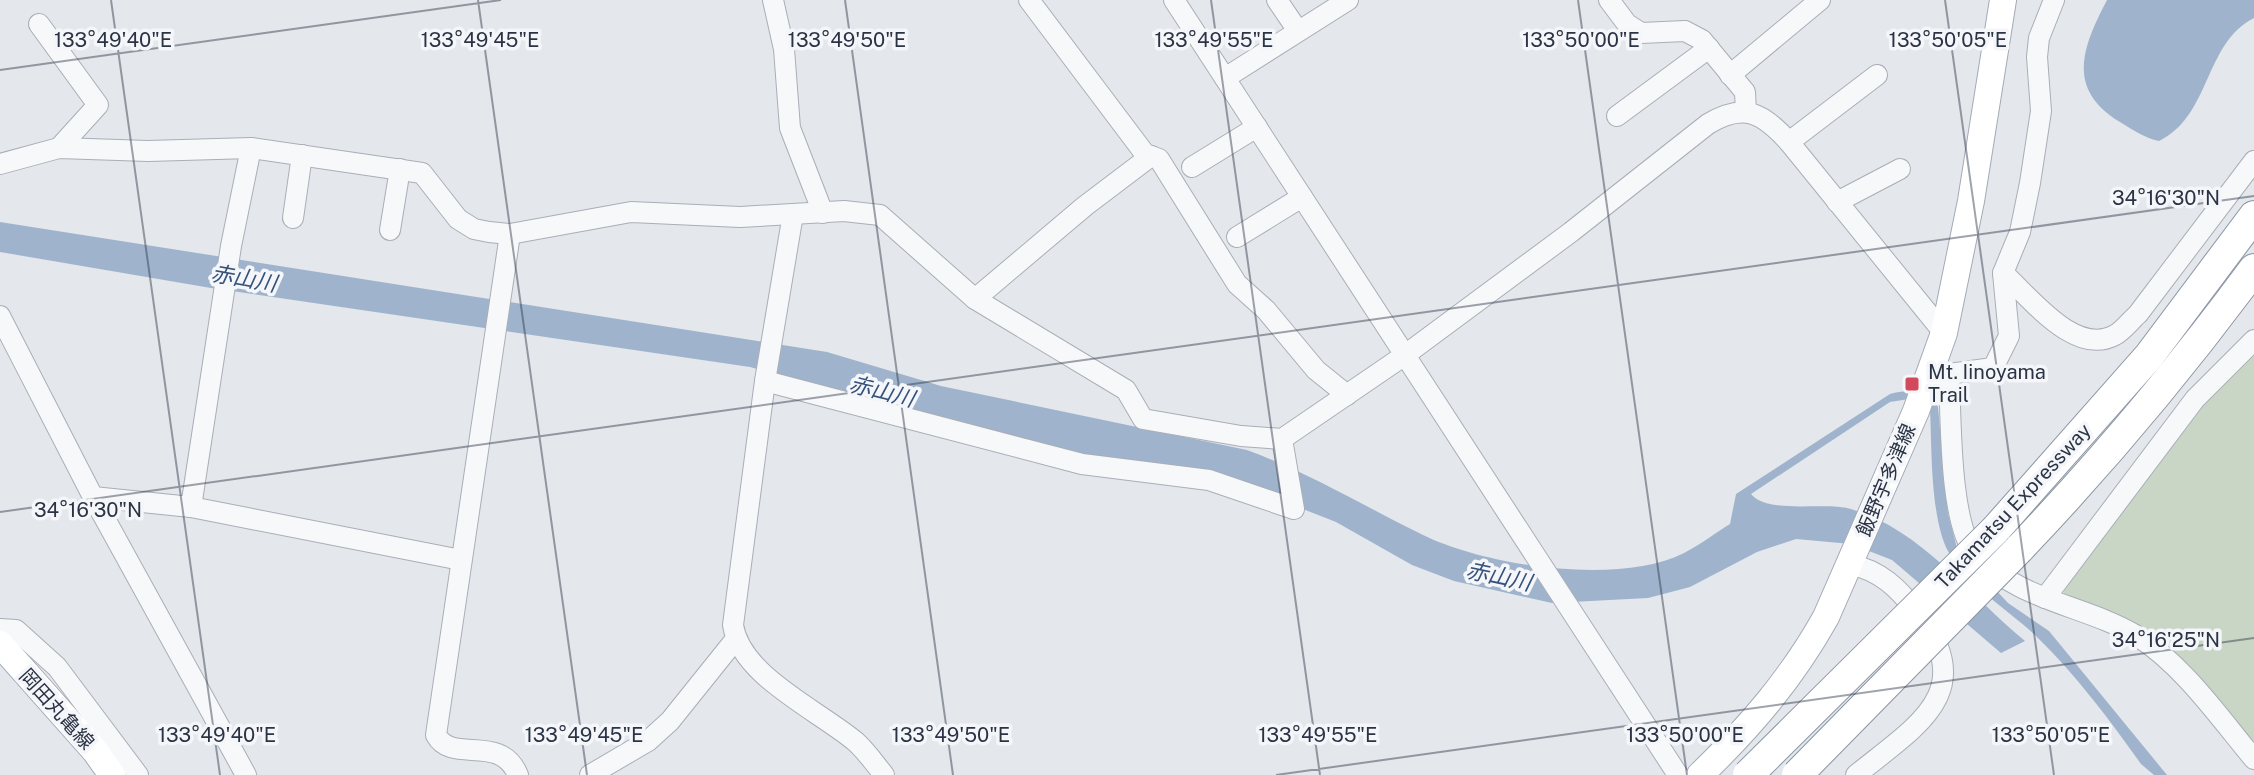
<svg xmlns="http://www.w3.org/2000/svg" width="2254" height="775" font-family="'Public Sans','Noto Sans JP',sans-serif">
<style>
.green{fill:#c9d6c5}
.water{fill:#9fb4cc}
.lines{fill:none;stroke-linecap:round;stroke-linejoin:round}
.minor-casing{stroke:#a9aeb7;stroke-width:22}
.major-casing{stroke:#a3abb8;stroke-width:28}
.highway-casing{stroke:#8b94a3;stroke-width:32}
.minor{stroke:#f7f8fa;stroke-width:20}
.major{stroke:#fff;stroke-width:26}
.highway{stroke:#fff;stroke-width:30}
.highway-bridge-casing{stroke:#8b94a3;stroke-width:32;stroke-linecap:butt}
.highway-bridge{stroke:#fff;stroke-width:30}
.ticks{fill:none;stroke:#2b3445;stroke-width:2;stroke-opacity:0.45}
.poi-dot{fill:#d1495b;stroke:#f4f6f9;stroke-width:3}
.labels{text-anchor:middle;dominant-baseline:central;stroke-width:7;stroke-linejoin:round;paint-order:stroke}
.poi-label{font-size:20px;fill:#2b3445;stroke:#f4f6f9;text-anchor:start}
.street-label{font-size:20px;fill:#2b3445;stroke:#f4f6f9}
.water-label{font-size:22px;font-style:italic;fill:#34527a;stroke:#f4f6f9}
.ticks-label{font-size:20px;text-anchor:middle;fill:#2b3445;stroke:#f4f6f9;stroke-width:7;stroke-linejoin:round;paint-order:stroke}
</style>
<rect width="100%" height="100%" fill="#e4e7ec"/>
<path class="green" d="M2254,352V745L2216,697L2066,602L2063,589L2201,405Z"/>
<g class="water">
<path d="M2107,0H2254V18C2204,43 2211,116 2159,141C2145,138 2133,130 2120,122C2066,89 2082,48 2107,0Z"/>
<path d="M0,222L827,352L941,386L1247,450C1309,473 1364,506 1423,535C1486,566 1619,586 1684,553C1700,545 1715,533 1730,524L1736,494L1890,394C1908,389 1928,390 1938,407L1948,514L1957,548L2008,603L2049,631L2167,775H2154L2141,764C2109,719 2076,675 2037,637C2009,610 1969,587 1949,553C1930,520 1932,447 1930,409L1909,399L1890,402L1751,494C1768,515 1825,501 1851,509C1922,530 1970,596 2025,641L2001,653L1892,560L1851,544L1796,539L1757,552L1690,587L1648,598L1552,603L1454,581L1412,565L1336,522L1234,482L1112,461L931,419L750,367L211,288L0,252Z"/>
</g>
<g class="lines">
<g class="minor-casing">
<g id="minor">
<path d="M773,0L784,49L790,128L823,213"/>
<path d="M1029,0L1145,154L1159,159L1237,284L1266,310L1316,370L1347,395"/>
<path d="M1174,0L1678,775"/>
<path d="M1277,0L1298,31"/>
<path d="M1609,0L1627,24L1641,33L1685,31L1702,40L1745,92L1746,112"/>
<path d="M39,24L98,105L59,148"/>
<path d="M1730,75L1820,0"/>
<path d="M1225,78L1348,0"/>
<path d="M1617,116L1709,48"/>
<path d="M1789,142L1877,75"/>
<path d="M0,164L59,148L148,151L251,148L422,173L458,219L474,229L489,232L510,234L631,212L740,217L844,211L880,215L975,299L1126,390L1143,419L1241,436L1282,439L1405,355L1571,232L1708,124C1744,102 1763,113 1789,142L1944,333"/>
<path d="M1192,167L1257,127"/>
<path d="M1837,202L1900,169"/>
<path d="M793,214L765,381L733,625C741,676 818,710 856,742C866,751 875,764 884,775"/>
<path d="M293,218L302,155"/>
<path d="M390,230L400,169"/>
<path d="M510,234L436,735C452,765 500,732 518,775"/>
<path d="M1237,237L1302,197"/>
<path d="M2003,273C2031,298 2075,357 2115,335C2123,331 2131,320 2138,314L2254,161"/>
<path d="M975,299L1085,206L1151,156"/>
<path d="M0,316L93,497L246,775"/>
<path d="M1938,370L1949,374L1993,368L2009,336L2003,273L2020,232L2030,183L2041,111L2037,57L2039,38L2054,0"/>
<path d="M1949,374C1951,415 1949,523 1975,553C2017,601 2086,605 2137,636C2183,665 2219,717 2254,759"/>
<path d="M765,381L1082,464L1209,480L1294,509L1282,439"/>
<path d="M93,497L191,507L461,560"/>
<path d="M191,507L231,246L251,148"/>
<path d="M1850,564C1881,571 1898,588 1917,612C1981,692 1915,727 1856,775"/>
<path d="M2045,598L2195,399L2254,340"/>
<path d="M0,629L16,630L57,667L138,775"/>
<path d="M590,775L648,741L670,721L735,640"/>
</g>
</g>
<g class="major-casing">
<g id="major">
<path d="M0,644L95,751L112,775"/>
<path d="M1700,775C1750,727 1792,678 1826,617L1916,411L1944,333L1971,201L2003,0"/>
</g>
</g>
<g class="highway-casing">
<g id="highway">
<path d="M1996,529L2149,356L2254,216"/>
<path d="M2019,549C2104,460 2181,368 2254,269"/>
</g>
</g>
<use href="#minor" class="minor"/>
<use href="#major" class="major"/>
<use href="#highway" class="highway"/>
<g class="highway-bridge-casing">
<g id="highway-bridge">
<path d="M1748,775L1996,529"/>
<path d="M1797,775L2019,549"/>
</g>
</g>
<use href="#highway-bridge" class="highway-bridge"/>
</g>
<path class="ticks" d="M111,0L220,775M478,0L587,775M845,0L953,775M1211,0L1320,775M1578,0L1687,775M1945,0L2054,775M0,70L501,0M0,512L2254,196M1276,775L2254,638"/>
<rect class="poi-dot" x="1904" y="376" width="16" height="16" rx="4"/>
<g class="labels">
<g class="poi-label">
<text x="1928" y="372">Mt. Iinoyama<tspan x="1928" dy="23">Trail</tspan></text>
</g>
<g class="street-label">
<text transform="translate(1886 480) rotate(-67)">飯野宇多津線</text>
<text transform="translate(2013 506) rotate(-47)">Takamatsu Expressway</text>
<text transform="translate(57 709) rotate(48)">岡田丸亀線</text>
</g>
<g class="water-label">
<text transform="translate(244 278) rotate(10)">赤山川</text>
<text transform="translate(882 391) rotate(14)">赤山川</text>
<text transform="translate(1499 576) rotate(12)">赤山川</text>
</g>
</g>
<g class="ticks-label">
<text x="113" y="47">133°49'40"E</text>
<text x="480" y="47">133°49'45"E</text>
<text x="847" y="47">133°49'50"E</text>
<text x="1214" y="47">133°49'55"E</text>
<text x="1581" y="47">133°50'00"E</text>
<text x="1948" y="47">133°50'05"E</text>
<text x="2166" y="205">34°16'30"N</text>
<text x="88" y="517">34°16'30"N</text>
<text x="2166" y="647">34°16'25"N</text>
<text x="217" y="742">133°49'40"E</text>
<text x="584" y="742">133°49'45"E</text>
<text x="951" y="742">133°49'50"E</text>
<text x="1318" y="742">133°49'55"E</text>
<text x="1685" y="742">133°50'00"E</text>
<text x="2051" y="742">133°50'05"E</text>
</g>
</svg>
